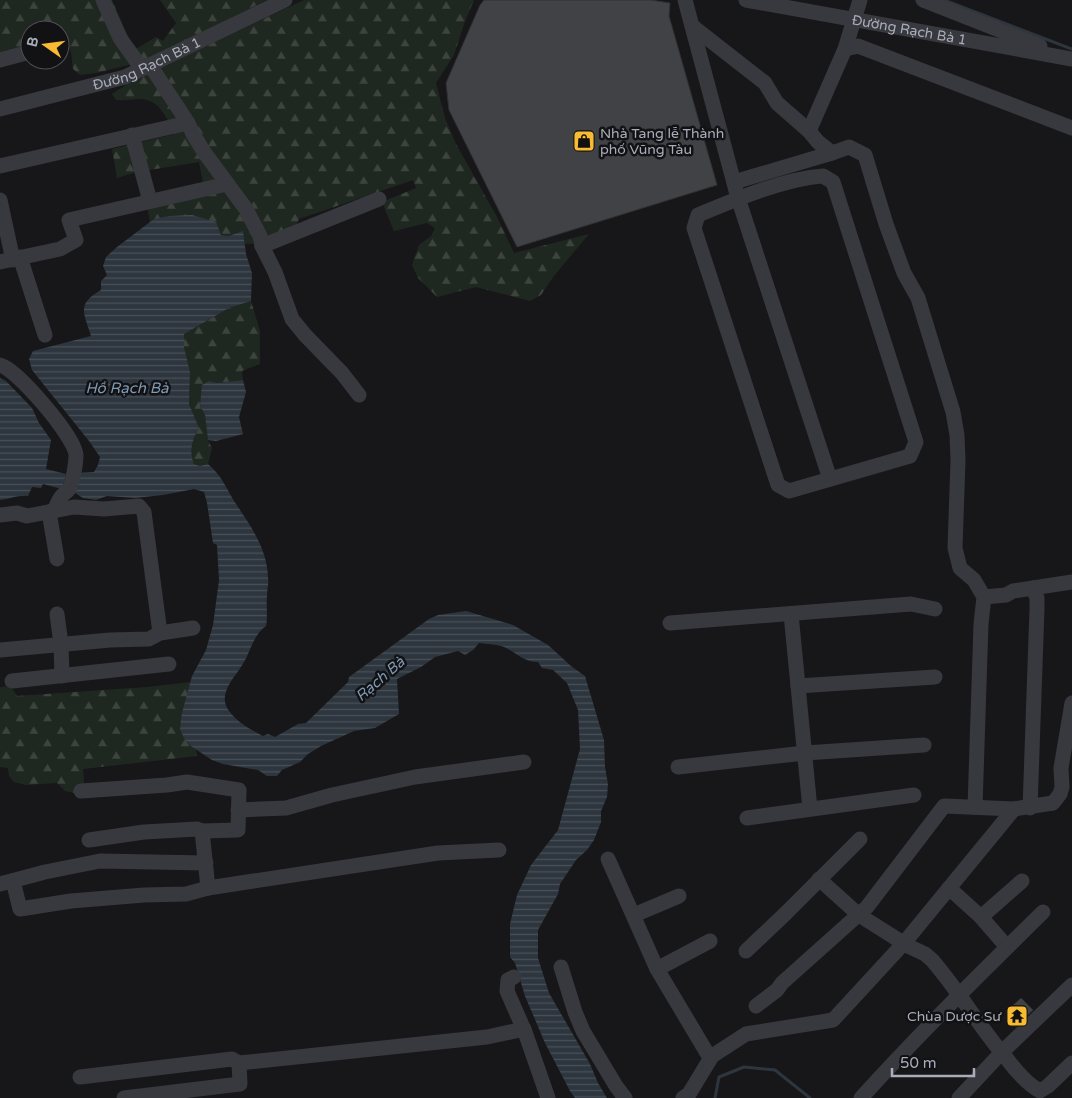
<svg xmlns="http://www.w3.org/2000/svg" width="1072" height="1098" font-family="'Varela Round',sans-serif">
<style>
.forest{fill:url(#forest-firs)}
.water{fill:url(#water-rules)}
.lines{fill:none;stroke-linecap:round;stroke-linejoin:round}
.stream{stroke:#2d363e;stroke-width:3}
.building{fill:#414246;stroke:#313135}
.minor{stroke:#38393e;stroke-width:15}
.labels{text-anchor:middle;dominant-baseline:central;stroke-width:5;stroke-linejoin:round;paint-order:stroke}
.street-label{font-size:14px;fill:#a9adba;stroke:#121214}
.poi-label{font-size:14px;fill:#a9adba;stroke:#121214;text-anchor:start}
.water-label{font-size:15px;font-style:italic;fill:#7f9ab5;stroke:#121214}
</style>
<defs>
<pattern id="forest-firs" width="22" height="20" patternUnits="userSpaceOnUse" patternTransform="scale(1.25)"><rect width="22" height="20" fill="#1f2820"/><path d="M5 1l3.5 6h-7zM16 11l3.5 6h-7z" fill="#3d443e"/></pattern>
<pattern id="water-rules" width="6" height="5" patternUnits="userSpaceOnUse" patternTransform="scale(1.25)"><rect width="6" height="5" fill="#2d363e"/><path d="M0 2.5h6" fill="none" stroke="#495058"/></pattern>
</defs>
<rect width="100%" height="100%" fill="#171719"/>
<g class="forest">
<path d="M0,0H112L134,50L156,37L163,41L176,23L160,0H266L152,59L96,73L80,75L73,69L71,52L66,43L60,45V30H30V51L0,57Z"/>
<path d="M304,0H474L464,24L454,55L436,83L445,118L456,144L497,217L514,253L589,234L553,277L541,295L530,301L476,287L437,297L418,278L412,265L419,245L431,236L435,228L427,223L394,231L382,202L416,188L413,180L299,219L291,238L282,242L245,244L243,232L229,236L154,219L150,222L147,206L205,193L199,162L137,172L117,178L112,149L175,134C167,119 160,99 140,99C132,99 124,101 116,100L112,94L158,64L204,47Z"/>
<path d="M251,301L260,331V364L242,371L243,380L217,383L209,381L200,406L205,415L208,440L212,448L208,464L200,466L194,464C189,452 192,439 199,428L189,404L190,372L184,347V334L229,308Z"/>
<path d="M200,681L193,731L197,756L83,769L85,795L65,791L57,783L26,785L14,782L9,776L8,768L0,767V687L10,686L17,696L147,687Z"/>
</g>
<g class="water">
<path d="M192,215L216,222L221,235L229,236L243,231L246,254L252,273L251,301L229,308L184,334V347L190,372L189,404L199,428C192,439 189,452 194,464L200,466L208,464C222,476 225,486 234,501C250,525 267,548 268,577C269,583 267,590 267,596C266,607 268,616 266,626C254,634 251,650 244,662C238,673 227,683 225,696C222,714 249,729 263,736L268,734L275,737L298,724L306,723L348,682L349,677L429,619L438,615L466,611L513,625L548,645L571,666L585,676L604,740L605,767L608,784L607,797L601,811V822L594,840L587,850L576,860L560,884L558,894L538,930V958L549,993L590,1064L598,1083L607,1098H575L570,1091L545,1043L525,996L515,963L510,957V924L517,895L531,865L558,830L580,749L578,710L567,683L553,670L542,668L538,662C523,662 516,652 504,647C496,644 487,644 479,643L473,650L465,655L458,651L435,657L421,667L397,679L399,714L375,728L354,731L321,746L308,754L300,762L282,770L277,776H267L258,770L223,764L212,760L191,746L184,738L180,729L182,713L192,676L206,650L213,625L219,580L217,545L213,543L207,503L204,492L194,489L163,495L135,498L107,496L96,500L83,498L72,491L77,473L94,472L98,465L100,457L89,441L32,370L29,359L33,351L91,336C84,313 76,304 101,290V281L107,275L103,266L106,257L117,247L154,219L170,216Z"/>
<path d="M0,378L6,381L32,408L39,423L51,440L46,469L66,474L62,489L43,484L41,488L32,487L28,496C18,495 10,499 0,500Z"/>
<path d="M243,380L246,392L239,417L243,434L216,441L208,440L205,415L200,406L202,385L209,381L217,383Z"/>
</g>
<g class="lines">
<g class="stream">
<path d="M944,0L1072,49"/>
<path d="M715,1098L719,1077L744,1067L775,1070L810,1098"/>
</g>
</g>
<g class="building">
<path d="M484,0H651L670,3L669,16L717,185L517,247L449,110L446,83L480,5Z"/>
<path d="M1021,998L1033,1010L1020,1022L1008,1010Z"/>
</g>
<g class="lines">
<g class="minor">
<path d="M103,0L120,38L142,69"/>
<path d="M685,0L738,198L830,479"/>
<path id="s1" d="M746,0L1072,59"/>
<path d="M923,0L1040,46"/>
<path d="M692,26L765,83L777,103L809,131L818,142L832,153L849,147L865,155L886,224L904,273L918,298L953,412L957,435L958,460L955,548L960,568L974,580L984,597L981,624L975,807"/>
<path d="M845,49L858,46L1072,128"/>
<path d="M0,60L30,52"/>
<path d="M150,65L188,123L193,134L204,152L246,209L260,236L262,246L275,272L292,319L305,335L342,373L359,395"/>
<path id="s2" d="M0,109L125,77L285,0"/>
<path d="M809,131L845,49L860,0"/>
<path d="M132,135L150,201"/>
<path d="M0,166L188,123"/>
<path d="M823,176L833,182L916,442L910,456L789,491L778,485L694,228L698,215C734,200 783,179 823,176Z"/>
<path d="M734,182L832,153"/>
<path d="M0,200L13,260"/>
<path d="M262,246L379,199"/>
<path d="M20,257L45,335"/>
<path d="M0,262L60,249L76,240L69,220L227,184"/>
<path d="M0,365C17,369 75,437 76,455C76,464 73,481 69,489C67,492 63,494 61,497C58,501 56,507 54,511"/>
<path d="M49,512L57,559"/>
<path d="M0,515L17,513L27,516L74,507L104,509L139,506L144,512L160,633"/>
<path d="M984,597L1006,595L1013,591L1072,582"/>
<path d="M57,614L61,644L62,676"/>
<path d="M791,614L810,809"/>
<path d="M670,623L911,604L935,609"/>
<path d="M0,650L110,640L149,639L160,633L193,628"/>
<path d="M12,681L169,664"/>
<path d="M798,686L935,677"/>
<path d="M678,767L805,753L924,745"/>
<path d="M81,791L167,785L187,782L239,790L238,830L202,831L197,829L144,832L89,840"/>
<path d="M1030,808L1037,609V598L1033,588"/>
<path d="M238,810L286,808L332,795L415,777L524,762"/>
<path d="M747,818L914,795"/>
<path d="M202,831L208,888"/>
<path d="M608,859L657,969"/>
<path d="M819,879L859,915L908,946L925,954L932,960C959,991 980,1028 1007,1059C1016,1071 1027,1084 1040,1091L1048,1086L1072,1063"/>
<path d="M13,881L20,909L71,901L144,895L186,894L208,888L438,853L499,850"/>
<path d="M0,884L45,872L100,861L206,863"/>
<path d="M949,888L981,917L1007,947"/>
<path d="M634,915L679,896"/>
<path d="M981,917L1022,881"/>
<path d="M710,941L657,969L710,1058"/>
<path d="M746,951L785,914L860,839"/>
<path d="M561,967L575,1012L583,1031L616,1086L625,1098"/>
<path d="M514,977L508,980L507,991L525,1032L548,1098"/>
<path d="M756,1006L777,990L782,983L867,907L944,806L1014,809L1053,803L1060,794L1062,787L1061,768L1072,703"/>
<path d="M239,1063L487,1037L524,1029"/>
<path d="M80,1077L232,1059L239,1063L240,1084L124,1098"/>
<path d="M683,1098L689,1094L712,1056L746,1034L833,1020L904,943L1014,809"/>
<path d="M861,1098C920,1033 981,973 1043,912"/>
<path d="M959,1098L1001,1053L1072,985"/>
</g>
</g>
<defs>
<g id="shop-square" transform="scale(1.125)"><rect x="-9" y="-9" width="18" height="18" rx="4" fill="#f8bb31" stroke="#121214"/><path d="M-5-2.5h2.3a2.7 3.5 0 0 1 5.4 0H5L5.5 6h-11ZM-1.5-2.5h3a1.5 2.3 0 0 0-3 0Z" fill="#111"/></g>
<g id="temple-square" transform="scale(1.125)"><rect x="-9" y="-9" width="18" height="18" rx="4" fill="#f8bb31" stroke="#121214"/><path d="M0-6L5-2H3V0L6.5 2.5H4V6H1.5V3h-3V6H-4V2.5H-6.5L-3 0V-2H-5Z" fill="#111"/></g>
</defs>
<g fill-rule="evenodd">
<use href="#shop-square" x="584" y="141"/>
<use href="#temple-square" x="1017" y="1016"/>
</g>
<g class="labels">
<g class="street-label">
<text stroke="none"><textPath href="#s1" startOffset="166">Đường Rạch Bà 1</textPath></text>
<text stroke="none"><textPath href="#s2" startOffset="154">Đường Rạch Bà 1</textPath></text>
</g>
<g class="poi-label">
<text x="600" y="133">Nhà Tang lễ Thành<tspan x="600" dy="16">phố Vũng Tàu</tspan></text>
<text x="1001" y="1016" text-anchor="end">Chùa Dược Sư</text>
</g>
<g class="water-label">
<text x="127" y="388">Hồ Rạch Bà</text>
<text transform="translate(380 679) rotate(-41)">Rạch Bà</text>
</g>
</g>
<g transform="translate(45 45) rotate(284)"><circle r="24" fill="#121214" stroke="#4e5056"/>
<path d="M0-4L9 19L0 12L-9 19Z" fill="#f8bb31"/>
<text y="-8" font-size="14" font-weight="bold" text-anchor="middle" fill="#a9adba">B</text>
</g>
<path d="M892 1068v8h82v-8" fill="none" stroke="#a9adba" stroke-width="2.5"/>
<text x="900" y="1068" font-size="15" fill="#a9adba" stroke="#121214" stroke-width="4" paint-order="stroke">50 m</text>
</svg>
